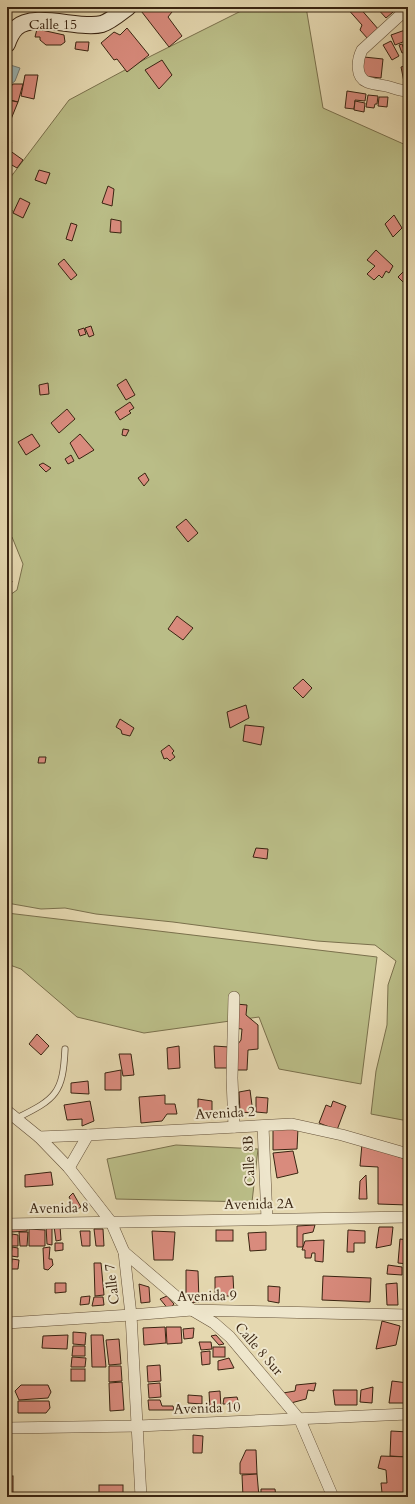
<svg xmlns="http://www.w3.org/2000/svg" width="415" height="1504" font-family="Cardo,serif">
<style>
.green{fill:#babd87;stroke:#7a704c}
.water{fill:#9bb7b7;stroke:#747c75}
.building{fill:#d98b7d;stroke:#392411}
.lines{fill:none;stroke-linecap:round;stroke-linejoin:round}
.service-casing{stroke:#645139;stroke-width:7}
.minor-casing{stroke:#645139;stroke-width:12}
.secondary-casing{stroke:#392411;stroke-width:18}
.service{stroke:#eee6cc;stroke-width:5.5}
.minor{stroke:#eee6cc;stroke-width:11}
.secondary{stroke:#eee6cc;stroke-width:16}
.labels{text-anchor:middle;dominant-baseline:central;stroke-width:4;stroke-linejoin:round;paint-order:stroke}
.street-label{font-size:14px;fill:#392411;stroke:#eee6cc}
</style>
<rect width="100%" height="100%" fill="#e5d8b0"/>
<filter id="stains"><feTurbulence type="fractalNoise" baseFrequency=".005" numOctaves="4"/><feColorMatrix values="0 0 0 0 .2 0 0 0 0 .09 0 0 0 0 .02 0 0 0 .5 -.17"/></filter>
<radialGradient id="worn" r=".72"><stop offset=".6" stop-color="#630" stop-opacity="0"/><stop offset="1" stop-color="#630" stop-opacity=".3"/></radialGradient>
<g class="green">
<path d="M244,7H306L323,108L408,146V1121L371,1114L376,1071L387,1025L388,985L396,961L375,945L317,941L173,922L96,914L65,908L41,909L7,903V597L17,590L23,564L12,537L7,536V182L69,100L151,56L243,10Z"/>
<path d="M7,913L377,957L361,1084L279,1069L259,1017L144,1033L77,1017L21,969L7,964Z"/>
<path d="M176,1145L258,1149L252,1202L116,1199L107,1159Z"/>
</g>
<path class="water" d="M7,64L20,68L15,81L10,85L7,83Z"/>
<g class="building">
<path d="M22,7H53V8L22,9Z"/>
<path d="M138,7H176L168,17L182,36L169,47Z"/>
<path d="M346,7H359L379,30L368,39L360,30L362,25Z"/>
<path d="M376,7H399L386,18Z"/>
<path d="M127,28L149,55L127,72L117,59L114,60L101,43L114,32L120,35Z"/>
<path d="M37,29L64,35L65,42L61,45H46L40,40V37H35Z"/>
<path d="M408,29V40L395,45L391,35Z"/>
<path d="M391,41L399,56L392,60L383,45Z"/>
<path d="M76,42H89L88,51L75,49Z"/>
<path d="M402,44L405,52L402,53L399,45Z"/>
<path d="M364,57L383,59L381,78L362,76Z"/>
<path d="M162,60L172,75L159,89L145,70Z"/>
<path d="M408,65V81L404,82L401,67Z"/>
<path d="M25,75H38L34,99L21,96Z"/>
<path d="M13,84H23L18,102L7,99V88L9,89Z"/>
<path d="M347,91L366,94L365,101L355,100L354,109L345,108Z"/>
<path d="M368,95L378,96L377,104H375L374,108L366,107Z"/>
<path d="M379,97H388L387,107L378,106Z"/>
<path d="M7,100L18,102L7,129Z"/>
<path d="M355,101L365,103L364,112L354,110Z"/>
<path d="M7,137L12,143L7,147Z"/>
<path d="M9,150L23,160L17,168L10,164L7,168V153Z"/>
<path d="M7,169L12,173L8,179H7Z"/>
<path d="M39,170L50,173L46,184L35,180Z"/>
<path d="M108,186L114,189L112,206L102,203Z"/>
<path d="M20,198L30,203L23,218L13,213Z"/>
<path d="M7,209L12,210L9,224L7,223Z"/>
<path d="M394,215L402,228L393,237L385,224Z"/>
<path d="M111,219L121,221V233L110,232Z"/>
<path d="M71,223L77,225L72,241L66,239Z"/>
<path d="M376,250L393,266L389,273L386,271L382,278L379,275L374,280L367,274L375,266L367,260Z"/>
<path d="M64,259L77,275L71,280L58,264Z"/>
<path d="M408,267V285L407,286L398,277Z"/>
<path d="M91,326L94,335L89,337L85,328Z"/>
<path d="M84,328L86,334L80,336L78,330Z"/>
<path d="M126,379L135,395L126,400L117,385Z"/>
<path d="M48,383L49,394L40,395L39,385Z"/>
<path d="M130,402L134,408L129,411L131,413L120,420L115,412Z"/>
<path d="M67,409L75,419L59,433L51,423Z"/>
<path d="M123,429L129,430L126,436L122,435Z"/>
<path d="M32,434L40,446L26,455L18,442Z"/>
<path d="M80,434L94,450L79,459L70,443Z"/>
<path d="M71,455L74,461L68,464L65,459Z"/>
<path d="M43,463L51,468L46,472L39,465Z"/>
<path d="M145,473L149,480L144,486L138,478Z"/>
<path d="M186,519L198,533L188,542L176,527Z"/>
<path d="M7,580L12,581L9,591H7Z"/>
<path d="M177,616L193,628L183,640L168,629Z"/>
<path d="M303,679L312,688L303,698L293,688Z"/>
<path d="M246,705L249,718L230,728L227,712Z"/>
<path d="M120,719L134,728L130,736L122,734L121,730L116,727Z"/>
<path d="M245,725L264,727L261,745L243,741Z"/>
<path d="M169,745L174,751L172,753L175,757L170,761L167,758L164,759L161,751Z"/>
<path d="M39,757H46L45,763H38Z"/>
<path d="M256,848L268,849L267,859L253,857Z"/>
<path d="M236,1004L247,1005L246,1015L258,1025V1049L248,1050L247,1070H234L235,1048L241,1040L242,1029L233,1028Z"/>
<path d="M37,1034L49,1046L41,1055L29,1044Z"/>
<path d="M179,1046L180,1068L168,1069L167,1048Z"/>
<path d="M214,1046L229,1047L227,1068H215Z"/>
<path d="M119,1054H131L134,1075L123,1076Z"/>
<path d="M121,1070V1090H105V1073Z"/>
<path d="M88,1081L89,1094L71,1093V1083Z"/>
<path d="M250,1090L253,1113L240,1112L239,1092Z"/>
<path d="M165,1095V1104H175L177,1114H167L162,1121L141,1123L139,1097Z"/>
<path d="M256,1097L268,1098L267,1113L256,1112Z"/>
<path d="M198,1099L212,1101V1114L198,1117Z"/>
<path d="M90,1101L94,1121L82,1126V1119L67,1120L64,1105Z"/>
<path d="M333,1101L346,1106L337,1130L319,1123L326,1105L331,1107Z"/>
<path d="M298,1128L297,1149L273,1150V1130Z"/>
<path d="M362,1144L408,1160V1205L378,1204V1167L360,1166Z"/>
<path d="M293,1151L298,1173L277,1178L273,1153Z"/>
<path d="M51,1172L53,1185L25,1187V1175Z"/>
<path d="M366,1175L367,1199H359L360,1181Z"/>
<path d="M73,1193L81,1207L76,1210L69,1197Z"/>
<path d="M28,1225L27,1231L12,1232L10,1227Z"/>
<path d="M315,1225L313,1232L303,1234V1247H297V1226Z"/>
<path d="M46,1226H52V1245L47,1244Z"/>
<path d="M54,1226H60L61,1240L56,1241Z"/>
<path d="M379,1227H393L391,1245L376,1248Z"/>
<path d="M29,1229L45,1230V1246H29Z"/>
<path d="M94,1229H103L104,1246H96Z"/>
<rect x="216" y="1230" width="17" height="11"/>
<path d="M348,1230L365,1231V1243H354V1252H347Z"/>
<path d="M80,1231H90V1246H82Z"/>
<path d="M152,1231L175,1232L173,1260H154Z"/>
<path d="M7,1232H10L9,1257H7Z"/>
<path d="M19,1232H28L27,1246H20Z"/>
<path d="M266,1232V1250L250,1251L248,1233Z"/>
<path d="M12,1234L18,1235V1246H11Z"/>
<path d="M400,1239L408,1240V1264L398,1263Z"/>
<path d="M324,1240L323,1262L315,1261V1253H312L311,1258H305V1250H302L305,1241Z"/>
<path d="M55,1243H63V1250L55,1251Z"/>
<path d="M12,1247L18,1248V1257L11,1256Z"/>
<path d="M50,1247L49,1259H52L53,1265L48,1270L44,1269L43,1248Z"/>
<path d="M12,1259L19,1260L18,1269H11Z"/>
<path d="M94,1263H101L104,1295L95,1296Z"/>
<path d="M388,1265L402,1267V1275L387,1274Z"/>
<path d="M186,1270L198,1271L199,1302L186,1303Z"/>
<path d="M233,1276L234,1296H215V1277Z"/>
<path d="M323,1276L371,1278L370,1302L322,1300Z"/>
<path d="M55,1283H66V1292L55,1293Z"/>
<path d="M397,1283L398,1305H387L386,1284Z"/>
<path d="M139,1284L149,1287L150,1302L141,1303Z"/>
<path d="M268,1286L280,1287L279,1303L268,1301Z"/>
<rect x="404" y="1286" width="4" height="14"/>
<path d="M90,1296L89,1304L80,1305L81,1297Z"/>
<path d="M167,1296L174,1304L169,1310L160,1299Z"/>
<path d="M94,1297H103L104,1305L92,1306Z"/>
<path d="M382,1321L400,1326L396,1345L376,1349Z"/>
<path d="M165,1327L166,1343L144,1345L143,1328Z"/>
<path d="M166,1327H181L182,1343L167,1344Z"/>
<path d="M194,1328L193,1338L184,1339L183,1329Z"/>
<path d="M73,1332L86,1333L85,1345L73,1344Z"/>
<path d="M68,1335L67,1349L42,1348L43,1336Z"/>
<path d="M91,1335H103L106,1367H92Z"/>
<path d="M216,1335L224,1344L219,1345L211,1336Z"/>
<path d="M119,1339L121,1364L109,1365L106,1340Z"/>
<path d="M199,1342H211L212,1349L201,1350Z"/>
<path d="M73,1346H85V1356H72Z"/>
<rect x="213" y="1347" width="12" height="10"/>
<path d="M408,1347V1377H405L404,1348Z"/>
<path d="M210,1351V1364L202,1365L201,1352Z"/>
<path d="M72,1357L86,1358L85,1367H71Z"/>
<path d="M229,1358L234,1368L218,1370V1361Z"/>
<path d="M160,1365L161,1381L148,1382L147,1366Z"/>
<path d="M109,1366H121L122,1381L109,1382Z"/>
<rect x="71" y="1369" width="14" height="12"/>
<path d="M392,1381L408,1383V1403H389Z"/>
<path d="M122,1382L124,1410L110,1411L109,1383Z"/>
<path d="M160,1383L161,1397L149,1398L148,1384Z"/>
<path d="M316,1383L314,1391L308,1390L306,1399L291,1403L283,1393L295,1391L296,1385Z"/>
<path d="M21,1385H48L51,1392L48,1398L19,1400L15,1391Z"/>
<path d="M373,1387L372,1403L360,1402L361,1390Z"/>
<path d="M333,1390H357V1405H335Z"/>
<path d="M220,1391L221,1408L210,1409L209,1392Z"/>
<path d="M188,1395L202,1396V1404L188,1403Z"/>
<path d="M237,1397L239,1404H223L224,1398Z"/>
<path d="M148,1400H160L162,1406H173L174,1410H149Z"/>
<path d="M18,1401H49L50,1408L46,1413H18Z"/>
<path d="M391,1431L408,1432V1457L390,1456Z"/>
<path d="M193,1435L203,1436L202,1453H193Z"/>
<rect x="7" y="1436" width="4" height="36"/>
<path d="M246,1450H256L257,1474H240V1463Z"/>
<path d="M381,1456L408,1457V1493H382L381,1483H387L386,1470L378,1468Z"/>
<path d="M257,1474L259,1497H243L242,1475Z"/>
<rect x="7" y="1476" width="6" height="21"/>
<rect x="99" y="1485" width="24" height="12"/>
<path d="M261,1489H275L276,1497H261Z"/>
<rect x="153" y="1493" width="11" height="4"/>
<rect x="174" y="1494" width="9" height="3"/>
</g>
<g class="lines">
<g class="service-casing">
<path id="service" d="M17,1118C56,1099 63,1093 65,1049"/>
</g>
<g class="minor-casing">
<g id="minor">
<path d="M408,8L362,50C357,60 355,77 367,82C373,84 380,85 386,86C394,88 400,91 408,91"/>
<path d="M234,997L232,1078L234,1127"/>
<path d="M7,1111L39,1137L69,1168L111,1222L124,1252L131,1315L141,1497"/>
<path d="M263,1126L267,1219"/>
<path d="M39,1137L88,1135L292,1124L342,1135L408,1154"/>
<path d="M69,1168L88,1135"/>
<path d="M7,1224L408,1217"/>
<path d="M124,1252L192,1310L214,1323L230,1337L300,1420L333,1497"/>
<path d="M7,1323L131,1315L192,1310L408,1315"/>
<path d="M7,1428L138,1426L408,1414"/>
</g>
</g>
<g class="secondary-casing">
<path id="secondary" d="M7,44C9,38 12,32 16,28C34,11 80,30 102,24C111,21 120,13 128,7"/>
</g>
<use href="#service" class="service"/>
<use href="#minor" class="minor"/>
<use href="#secondary" class="secondary"/>
</g>
<g class="labels">
<g class="street-label">
<text x="53" y="24">Calle 15</text>
<text transform="translate(225 1113) rotate(-3)">Avenida 2</text>
<text transform="translate(249 1161) rotate(-93)">Calle 8B</text>
<text transform="translate(259 1204) rotate(-1)">Avenida 2A</text>
<text transform="translate(59 1208) rotate(-1)">Avenida 8</text>
<text transform="translate(112 1284) rotate(-97)">Calle 7</text>
<text transform="translate(207 1296) rotate(-1)">Avenida 9</text>
<text transform="translate(259 1349) rotate(49)">Calle 8 Sur</text>
<text transform="translate(207 1408) rotate(-2)">Avenida 10</text>
</g>
</g>
<rect width="415" height="1504" fill="none" stroke="#e5d8b0" stroke-width="24"/>
<rect x="8" y="8" width="399" height="1488" fill="none" stroke="#392411" stroke-width="2"/>
<rect x="12" y="12" width="391" height="1480" fill="none" stroke="#392411"/>
<rect width="100%" height="100%" filter="url(#stains)"/>
<rect width="100%" height="100%" fill="url(#worn)"/>
</svg>
